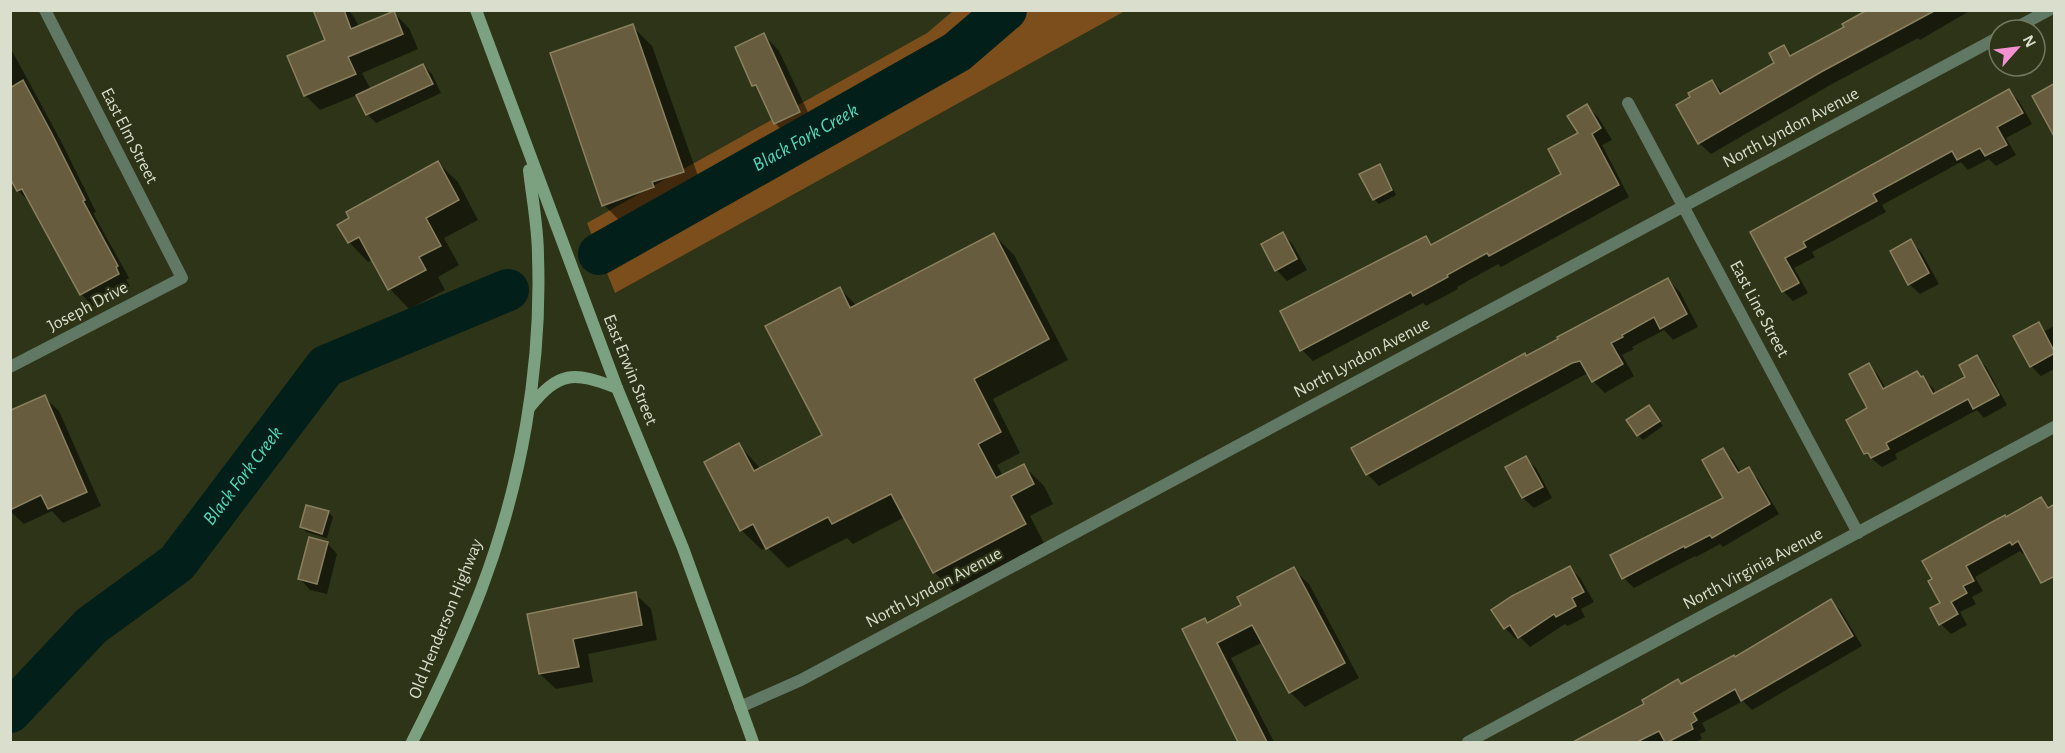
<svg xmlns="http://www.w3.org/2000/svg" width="2065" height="753" font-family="'Alegreya Sans',sans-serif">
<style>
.green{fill:#7b4e1b}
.shadow{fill:#0007}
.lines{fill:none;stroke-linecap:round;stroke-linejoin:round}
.river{stroke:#031f19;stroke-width:42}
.building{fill:#675d3e;stroke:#8a8060;stroke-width:1.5}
.street{stroke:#617864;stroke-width:12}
.secondary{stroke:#7ca180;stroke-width:12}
.labels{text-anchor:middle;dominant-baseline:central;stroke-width:4.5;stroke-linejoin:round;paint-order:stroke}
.street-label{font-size:18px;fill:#d9decd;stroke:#2d3417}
.water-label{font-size:20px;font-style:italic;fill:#55d9bb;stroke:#2d3417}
</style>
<rect width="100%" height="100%" fill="#2d3417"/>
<path class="green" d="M953,11H1125L615,293L587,223L927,33Z"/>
<g class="shadow">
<path d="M316,10H348L354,17L359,27L394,13L409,28L418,49L362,73L371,90L423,65L432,74L441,93L376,123L367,114L357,95L320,110L305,95L327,41Z"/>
<path d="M1875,10H1971L1920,40L1918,38L1832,84L1711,154L1699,143L1712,82L1724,93L1776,63L1784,47L1793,56Z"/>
<path d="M632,26L652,46L704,193L672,203L673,208L624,225L604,205Z"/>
<path d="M764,35L779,51L815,127L790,139L775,123L761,93L754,85Z"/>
<path d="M10,47L63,145L96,212L93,213L129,278L126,280L130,286L93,306L81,294L31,203L18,191L10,174Z"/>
<path d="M2009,91L2019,101L2032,124L2006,138L2016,155L1996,166L1989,159L1968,170L1961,162L1882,205L1886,212L1812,252L1815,257L1794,268L1808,293L1793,301L1783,291L1752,233Z"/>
<path d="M1587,106L1598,117L1612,140L1602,145L1629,197L1501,267L1498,264L1457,287L1458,289L1426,306L1423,303L1313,361L1302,350L1426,238L1433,245L1563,175L1580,133Z"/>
<path d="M438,163L458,182L478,220L444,238L459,265L438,277L445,290L409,309L390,289L373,259L368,262L349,242Z"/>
<path d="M1379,166L1384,171L1396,195L1379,204L1374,199Z"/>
<path d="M1283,234L1293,245L1307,270L1287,281L1277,270L1263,245Z"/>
<path d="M994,235L1014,255L1068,360L993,399L1020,453L997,465L1003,476L1024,466L1044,486L1053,504L1030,516L1045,545L954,592L934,572L905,517L853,544L847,538L788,568L767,547L762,550L741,530L739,445L761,469L824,436L840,289L857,306Z"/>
<path d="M1910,241L1921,252L1939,284L1920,294L1909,284Z"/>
<path d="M1668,280L1680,292L1698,327L1673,340L1664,330L1632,347L1634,349L1622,355L1634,376L1605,393L1593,381L1589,373L1584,375L1379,486L1367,474L1527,358Z"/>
<path d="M2038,324L2045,331L2054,326V369L2041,376L2031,366Z"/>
<path d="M1977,357L1986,367L2007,405L1984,418L1977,410L1895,454L1897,459L1882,467L1865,453L1869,409L1868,365L1878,375L1886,389L1917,372L1933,388L1936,394L1967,377Z"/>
<path d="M44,397L59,411L101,506L63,523L52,511L24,524L10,511V477L31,468L10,422V412Z"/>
<path d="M1649,406L1663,426L1643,440L1638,435Z"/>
<path d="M1723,450L1733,460L1741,473L1748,469L1758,479L1779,514L1723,547L1720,544L1696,557L1695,556L1634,588L1624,578L1612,556L1725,498Z"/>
<path d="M1525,458L1536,468L1552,498L1534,508L1523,498L1507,468Z"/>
<path d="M2041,498L2050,508L2026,552L2023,554L2020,551L1975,577L1983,591L1972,597L1976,604L1960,612L1967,625L1951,634L1941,624L1942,604L1930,581L2007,519Z"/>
<path d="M328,512L333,517L327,538L306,532L302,527Z"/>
<path d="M327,543L337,554L327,594L310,590L300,579Z"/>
<path d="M1570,568L1580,578L1594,602L1581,609L1585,617L1568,626L1565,624L1530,647L1519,636L1516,639L1505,628L1493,611Z"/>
<path d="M1293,569L1309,584L1359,678L1305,707L1290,692L1263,642L1231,658L1274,742H1240L1184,630L1204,620L1208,624L1244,606Z"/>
<path d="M635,594L651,609L657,640L588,654L593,682L556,689L540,674L529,615Z"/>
<path d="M1831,601L1841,611L1862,646L1752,710L1743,701L1702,723L1706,731L1700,734L1702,739L1696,742H1576L1735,658Z"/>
</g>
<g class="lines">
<g class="river">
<path id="s1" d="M599,254L957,52L1006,10"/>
<path id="s2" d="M10,712L91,626L177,563L326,366L508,290"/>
</g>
</g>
<g class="building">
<path d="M313,10H344L351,29L394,11L403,34L348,57L356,74L304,96L287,56L325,40Z"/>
<path d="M1867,10H1936L1821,72L1698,144L1676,105L1690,97L1688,93L1712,80L1720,94L1774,63L1769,53L1784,45L1790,56L1844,27L1842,24Z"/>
<path d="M633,24L684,172L652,182L654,187L602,206L550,53Z"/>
<path d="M764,33L800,112L774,124L756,85L752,86L735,47Z"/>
<path d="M423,64L433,84L366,115L356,95Z"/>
<path d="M23,80L51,132L85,200L83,201L118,266L116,267L119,274L80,295L22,189L17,191L10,178V88Z"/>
<path d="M2055,83V138L2032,96Z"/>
<path d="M2009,89L2023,113L1997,127L2007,145L1985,156L1980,148L1957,160L1952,151L1873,194L1877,201L1803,242L1806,247L1785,258L1799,283L1782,292L1750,232Z"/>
<path d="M1587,104L1601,128L1592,134L1619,185L1489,256L1487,253L1447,275L1448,277L1413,296L1411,292L1300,351L1280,311L1426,236L1431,245L1561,174L1548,149L1578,133L1567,116Z"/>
<path d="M438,161L459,200L426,218L441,246L419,257L426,270L388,290L359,237L348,243L337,225L349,218L346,212Z"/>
<path d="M1380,164L1392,190L1373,200L1359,174Z"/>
<path d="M1283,232L1297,259L1275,271L1261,244Z"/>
<path d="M994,233L1049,339L974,379L1001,432L978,444L996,478L1024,464L1034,484L1011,496L1026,524L933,573L891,494L832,524L828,517L766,549L753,524L740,531L704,462L739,443L754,471L822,435L765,326L840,287L850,308Z"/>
<path d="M1911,239L1929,273L1908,285L1890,251Z"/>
<path d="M1668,278L1687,314L1660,329L1654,317L1622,335L1623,337L1611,343L1623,364L1592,382L1580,361L1572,363L1366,475L1351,448L1525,353L1526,356L1558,339L1557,337Z"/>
<path d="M2039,322L2055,353L2030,367L2013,336Z"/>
<path d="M1977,355L1999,395L1973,409L1968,399L1886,443L1889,449L1871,458L1868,453L1864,454L1846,420L1867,408L1849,374L1869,363L1883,389L1917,371L1921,377L1923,376L1933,394L1965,377L1959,365Z"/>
<path d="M45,395L87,492L48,509L41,495L10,510L11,410Z"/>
<path d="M1649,405L1660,421L1637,436L1626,420Z"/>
<path d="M1723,448L1738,473L1749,467L1770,504L1712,538L1710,535L1685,548L1684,546L1622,579L1610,555L1723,498L1702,460Z"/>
<path d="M1526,456L1543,487L1522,498L1505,467Z"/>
<path d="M2041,497L2048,508L2055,504V576L2041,583L2018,541L2012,545L2010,542L1966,566L1974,581L1963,586L1967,593L1951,602L1958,614L1939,625L1930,608L1940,603L1928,581L1932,579L1922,561L1992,522L2005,515L2006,517Z"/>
<path d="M306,505L329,511L322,534L300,527Z"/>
<path d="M309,537L328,542L317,584L298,579Z"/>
<path d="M1570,566L1584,592L1572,598L1576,606L1556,617L1554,614L1518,638L1510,625L1504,629L1491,610L1512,596Z"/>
<path d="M1294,567L1345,663L1289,693L1252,625L1217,643L1267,742H1238L1182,629L1205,618L1207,623L1241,605L1237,597Z"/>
<path d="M636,592L642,625L573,639L579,667L539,674L527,614Z"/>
<path d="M1831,599L1853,636L1741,701L1735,689L1693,713L1697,720L1691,724L1693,729L1668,742H1665L1659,731L1637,742H1573L1644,704L1642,700L1678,679L1681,684L1734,655L1735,657Z"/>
</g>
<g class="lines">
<g class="street">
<path d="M2012,30L2049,10"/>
<path d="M1628,103L1858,533"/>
<path d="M10,367L182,278L45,10"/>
<path d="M740,707L801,680L1999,37"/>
<path d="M1468,742L2054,427"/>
</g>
<g class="secondary">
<path d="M476,10L617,388L683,548L753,742"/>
<path d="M529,408C559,371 573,371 617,388"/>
<path d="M412,742C437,693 461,642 481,590C521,485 542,368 538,256C538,227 532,198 529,170"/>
</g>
</g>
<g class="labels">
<g class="street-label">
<text transform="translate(1791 128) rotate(-28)">North Lyndon Avenue</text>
<text transform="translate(129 136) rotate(63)">East Elm Street</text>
<text transform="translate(88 307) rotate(-28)">Joseph Drive</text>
<text transform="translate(1759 309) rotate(62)">East Line Street</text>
<text transform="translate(1362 358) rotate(-28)">North Lyndon Avenue</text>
<text transform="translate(630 370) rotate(68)">East Erwin Street</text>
<text transform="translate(1753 569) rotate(-28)">North Virginia Avenue</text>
<text transform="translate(934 588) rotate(-28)">North Lyndon Avenue</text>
<text transform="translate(446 619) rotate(-68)">Old Henderson Highway</text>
</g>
<g class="water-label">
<text stroke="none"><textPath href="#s1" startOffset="237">Black Fork Creek</textPath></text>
<text stroke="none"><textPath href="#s2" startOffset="334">Black Fork Creek</textPath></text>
</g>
</g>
<rect width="2065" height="753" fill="none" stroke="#d9decd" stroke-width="24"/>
<g transform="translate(2017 48) rotate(62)"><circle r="28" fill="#2d3417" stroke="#727860" stroke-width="1.5"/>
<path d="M0-4.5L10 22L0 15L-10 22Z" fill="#f591d2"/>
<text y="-9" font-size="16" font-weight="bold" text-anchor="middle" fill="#d9decd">N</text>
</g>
</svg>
